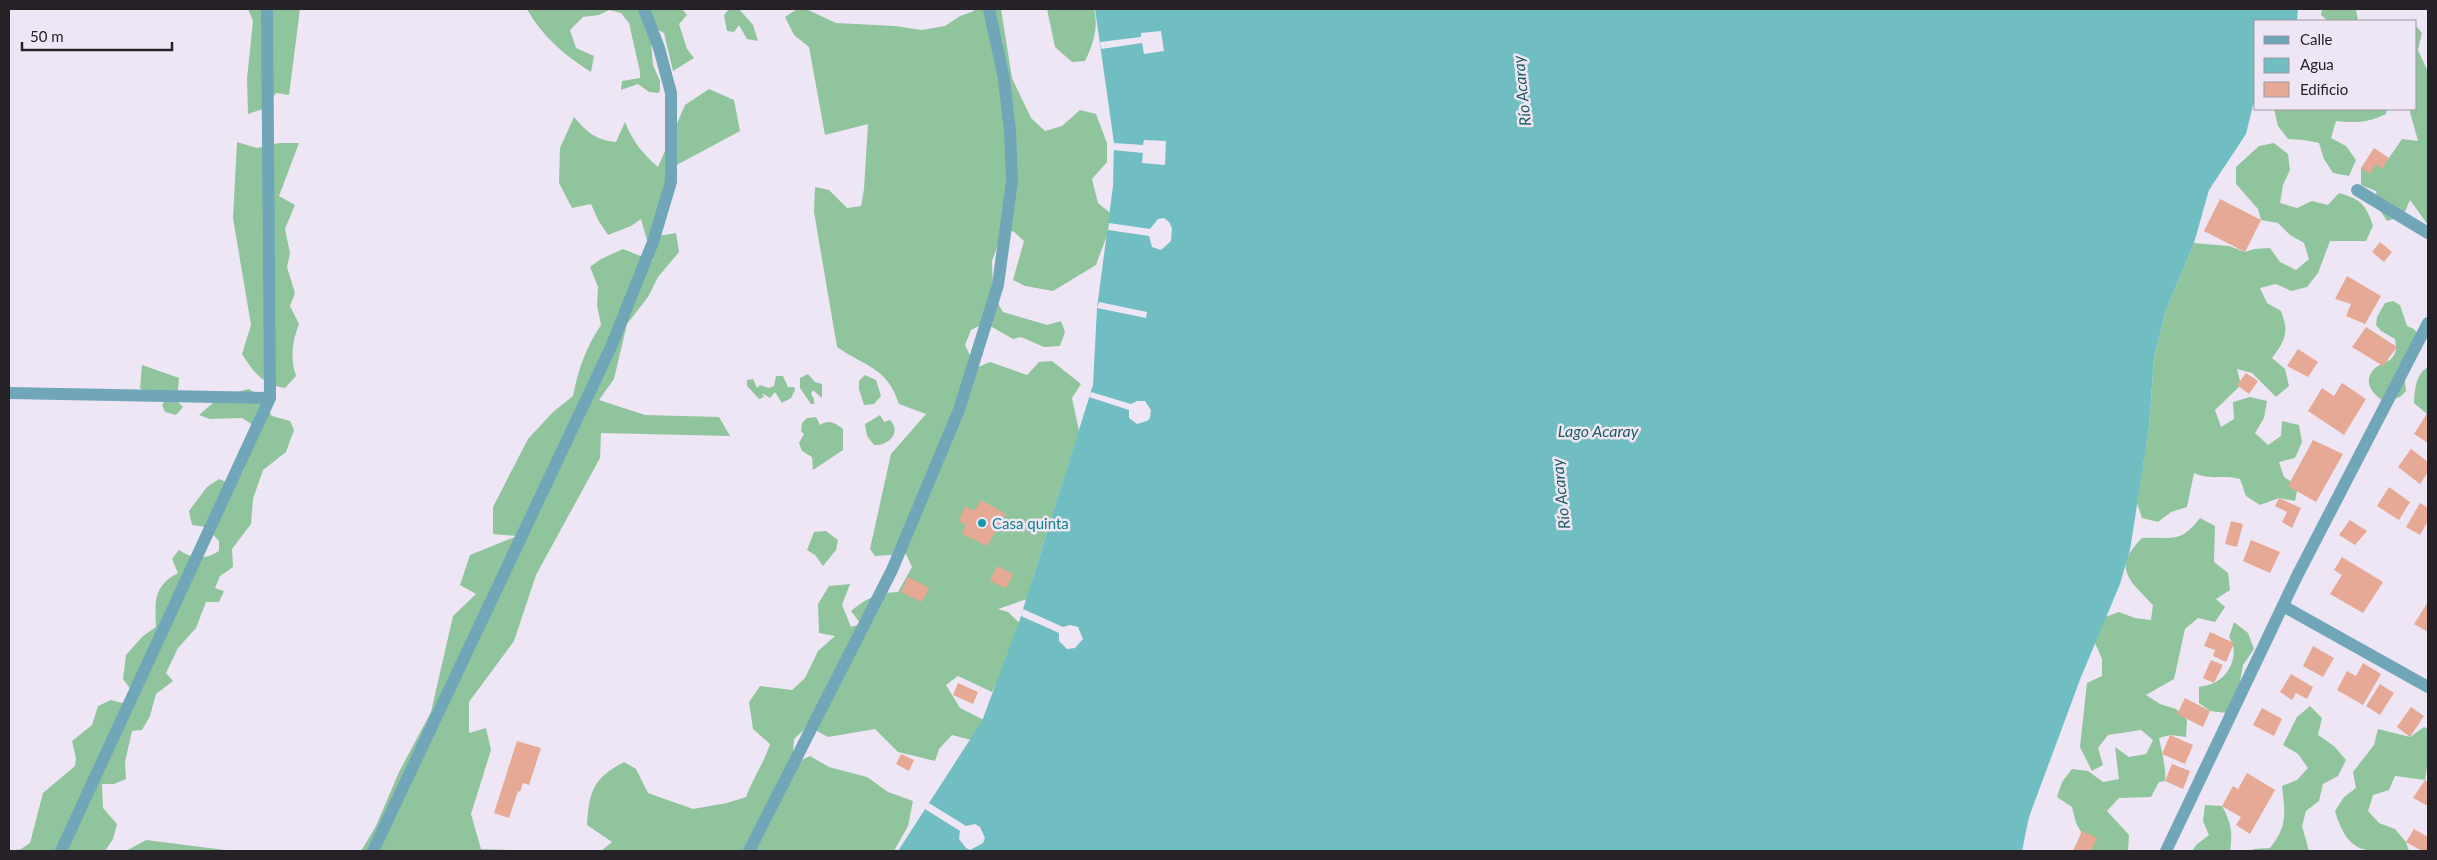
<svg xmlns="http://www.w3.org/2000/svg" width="2437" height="860" font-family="Lato,sans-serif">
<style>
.forest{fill:#90c49d}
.water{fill:#70bec1}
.pier{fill:#efe6f5}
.building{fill:#e6a995}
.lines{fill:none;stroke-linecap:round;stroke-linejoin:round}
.street{stroke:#71a6b9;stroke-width:12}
.culture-dot{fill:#0f9aa8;stroke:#efe6f5;stroke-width:2}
.labels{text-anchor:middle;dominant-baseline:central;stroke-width:5;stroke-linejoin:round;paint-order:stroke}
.culture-label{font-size:15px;fill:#0d838f;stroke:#efe6f5;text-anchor:start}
.water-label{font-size:16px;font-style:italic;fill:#1c5e60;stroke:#efe6f5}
</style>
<rect width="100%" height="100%" fill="#efe6f5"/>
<g class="forest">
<path d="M248,9H300L289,95L276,93L266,108L248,114L247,79L253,21Z"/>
<path d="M527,9H641L650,31L653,65L660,81V91L658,93L649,92L638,84L621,90L622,81L640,78V72L629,23L621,13L609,10L599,15L583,17L570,30L576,48L594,56L591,72C565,56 541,35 527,9Z"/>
<path d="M648,9H682L687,15L679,24L687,49L694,58L673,71L664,33L653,27Z"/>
<path d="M729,9H739L753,25L758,41L747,39L739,25L734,32L727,31L724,15Z"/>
<path d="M797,9H806L836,23L895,26L922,30L945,26L960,16L974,11L972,9H1001L1012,78L1031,118L1045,131L1062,126L1080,110L1096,114L1107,143V162L1092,179L1098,203L1110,213L1107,235L1096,265L1053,291L1025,286L1013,280L1024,241L1013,231L1000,239L992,261L993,295L1003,312L1047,325L1061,321L1065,332L1060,346L1044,347L1021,337L1013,339L985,323L971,330L965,345L976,368L990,362L1027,375L1039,362L1052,361L1081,384L1072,398L1079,431L1033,577L1030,598L998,609L1008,612L1025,628L992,692L958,676L946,685L960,708L988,722L975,741L952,735L939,749L935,761L898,752L875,729L828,737L808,726L794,739L792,765L810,756L829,767L867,777L888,792L913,801L908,826L894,851H601L612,842L587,825C589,792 593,778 624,762L636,769L648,793L693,809L727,803L746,797C753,778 764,763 770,744L753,729L749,702L760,686L792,690L805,678L818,651L835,636L819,633L818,604L829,586L850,584L842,605L851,627L861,624L851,611C867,598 877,593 898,592L912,567L906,554L875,556L870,549L891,454L926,414L899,404C887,367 866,367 837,347L814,212L815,187L829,190L847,208L861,206L864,189L868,124L825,135L809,47L794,35L785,17Z"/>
<path d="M1047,9H1094C1099,28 1093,44 1085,61L1072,62L1055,47Z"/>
<path d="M2322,9H2356L2358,21H2328L2321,15Z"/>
<path d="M2416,26L2422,33L2418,50L2428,72V225L2410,200L2403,216L2387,221L2378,207L2376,191L2361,185V168L2376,164L2382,168L2402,139L2418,141L2410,112L2411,109H2416Z"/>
<path d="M709,89L734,100L740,131L673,167L652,237L676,233L679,252L658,277L648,297L627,324L614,379L599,400L645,415L719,417L730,436L601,433L600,458L536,575L514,641L469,702V733L486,728L491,750L471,814L481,849L537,851H361L376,826L399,772L431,712L453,616L476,594L460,585L470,555L517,536L493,534V507L528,439L553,412L573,396C578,370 586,347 601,325L597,305L598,287L590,267L601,259L623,249L653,261L641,219L631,226L608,235L598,220L591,204L572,208L559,183L560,148L574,117C587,132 595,140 616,142L625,122C633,142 643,154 658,167L685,105Z"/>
<path d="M2274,109H2387L2386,114C2368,123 2355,123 2336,121L2331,138L2346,146L2356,160L2349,176L2333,173L2324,159L2319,143L2304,140L2288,139L2278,126Z"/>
<path d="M237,142L257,148L279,143H299L279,196L295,205L285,229L290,253L287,267L295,293L290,306L299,324C292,342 290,358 296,376L285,388C263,385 254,373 242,354L251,325L233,218Z"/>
<path d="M2274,143L2288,154L2290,170L2283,185L2280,203L2297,208L2312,201L2328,205L2339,193C2360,199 2366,204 2373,226L2366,241H2330L2318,273L2307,287L2291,291L2276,284L2260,288L2267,303L2281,311C2289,332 2286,340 2272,358L2285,369L2289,386L2276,397L2252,373L2237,369L2241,385L2215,410L2221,427L2234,419L2233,402L2250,397L2267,401L2264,418L2255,433L2268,445L2281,436L2282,421L2299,425L2302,442L2295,458L2279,462L2284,477L2298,486L2295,501L2279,498L2260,505L2246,496L2240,479C2220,474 2213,481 2194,473L2187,507L2171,512L2158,522L2142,518L2137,503L2149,428L2154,358L2166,310L2194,243L2229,246L2245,252L2254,249L2270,248L2280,262L2296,270L2309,259L2304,243L2290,235L2278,223L2261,220L2258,209L2236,184V167L2259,146Z"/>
<path d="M2393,301L2400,305L2407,326L2414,329L2419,336L2404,374L2406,391L2400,397L2385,402C2373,395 2362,382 2374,369C2380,363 2390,363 2394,355C2397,350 2396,345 2395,339L2381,331L2376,325L2377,317L2385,303Z"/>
<path d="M142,365L179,378L177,401L183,407L176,415L165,412L162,405L168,397L152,396L140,388Z"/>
<path d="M2428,367V413L2427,414L2414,403C2415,389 2415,375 2428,367Z"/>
<path d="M808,374L815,382L822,384V398L813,390L811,394L814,399V404H811L800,388V378Z"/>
<path d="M865,375L876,380L881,396L874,404L864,405L859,389V381Z"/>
<path d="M776,376H783L788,387H794L795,390L791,398L782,403L775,392L770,398L762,393L764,397L759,399L747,386V380L753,379L757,388L760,385L769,388L774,386Z"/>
<path d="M249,389L258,395L272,416L290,421L294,430L286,452L263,470L253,499L251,524L232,549L233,567L220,576L215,588L224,591L219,602H206L196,628L178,648L166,673L173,681L156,694L150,716L142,730L132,731L125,762L126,779L114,784H102L103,808L117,824L113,839L105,851H9L21,849L30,843L43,793L75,766L76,758L72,741L92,725L98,706L111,700L126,704L135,695L123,679L126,655L143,636L156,627C155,602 153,586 178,573L172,559L179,550C192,559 206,560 219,551V541L206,527L192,525L189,511L207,487L219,479L231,484L243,472L256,427L242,418L210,419L199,415L221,396Z"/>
<path d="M880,415L884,422L890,420C902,432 889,446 874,445L867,436L865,424Z"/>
<path d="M816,417L820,425C829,419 835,423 843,429V450L813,470L812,457L802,451L799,443L804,434L801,431L802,423L807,418Z"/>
<path d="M2200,518L2215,526L2214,562L2228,573L2230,590L2216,599L2225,607L2215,622L2198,618L2185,629L2174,679L2146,695L2160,704L2176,709L2187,720L2186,737L2170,735L2159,738C2162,754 2166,765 2165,781L2159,782L2151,797L2119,798L2107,811L2129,835L2128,851H2092L2076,823L2072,807L2057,797L2062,782L2072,769L2088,771L2103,782L2119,779L2115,747L2129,757L2146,754L2153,740L2141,730L2108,735L2098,748L2103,765L2092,771L2080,747L2087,683L2102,676V659L2095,643L2105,617L2119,612L2135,618L2151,620L2153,605C2130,580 2111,569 2142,538C2173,536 2179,545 2200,518Z"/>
<path d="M826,531L838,540L836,550L823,566L815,555L807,550L814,532Z"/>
<path d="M2234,622L2248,633L2254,649L2243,665L2237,699L2227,713L2210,711L2199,703V687C2203,686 2210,685 2214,683C2231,675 2240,652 2229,637Z"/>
<path d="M2310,706L2322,718L2318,735L2334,746L2346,760L2338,776L2323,784L2319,801L2306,811L2302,826L2309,851H2252L2253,849L2270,848C2288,826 2285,813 2282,786L2297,780L2308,768L2298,754L2283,745L2297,717Z"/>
<path d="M2424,727L2428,729V761L2425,780L2395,776L2389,790L2373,795L2368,811L2379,823L2395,829L2406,842L2409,851C2368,851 2349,858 2335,811L2344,797L2356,788L2353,772L2374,745L2378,729L2410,737Z"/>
<path d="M2205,805L2222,806C2231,822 2233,833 2230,851H2192L2196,845L2209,835L2203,821Z"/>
<path d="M146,840L233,851H126Z"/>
</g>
<path class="water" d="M1095,9H2298L2297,21H2256V101L2253,105L2246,134L2209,190L2194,243L2166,310L2154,358L2149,428L2130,550L2120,584L2081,677L2029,817L2022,851H898L982,721L1019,622L1093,385L1097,308L1113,186L1114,143Z"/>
<g class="pier">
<path d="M1161,31L1164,51L1144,54L1142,43L1101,49L1100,42L1141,37V33Z"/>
<path d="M1144,140L1166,141L1165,165L1142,163L1143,153L1113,150L1114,143L1143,145Z"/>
<path d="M1164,218L1169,222L1172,228L1171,241L1161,250L1152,247L1149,236L1108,230L1109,223L1150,229L1158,219Z"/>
<path d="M1099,302L1147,312L1146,318L1097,308Z"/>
<path d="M1091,392L1131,404L1137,401H1145L1151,410L1150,418L1147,421L1137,424L1129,418V410L1089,397Z"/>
<path d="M1023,609L1063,627L1070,625L1078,627L1083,639L1075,648L1067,649L1059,641V633L1021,616Z"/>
<path d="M929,803L966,826L975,824L980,827L985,838L983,843L970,850L966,848L959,839L960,831L925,809Z"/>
</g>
<g class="building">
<path d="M2374,148L2389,158L2382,169L2376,164L2370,174L2361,168Z"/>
<path d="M2220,199L2261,220L2245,252L2204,231Z"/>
<path d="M2380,242L2392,252L2384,262L2372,252Z"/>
<path d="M2347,276L2381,296L2365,324L2346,316L2351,304L2335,299Z"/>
<path d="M2366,327L2397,347L2383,366L2352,347Z"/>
<path d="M2298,349L2318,362L2308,377L2287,366Z"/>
<path d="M2246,373L2258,381L2249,394L2237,385Z"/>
<path d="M2342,383L2366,399L2344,435L2308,411L2322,388L2334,396Z"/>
<path d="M2428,412V443L2414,434Z"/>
<path d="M2313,440L2343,454L2316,502L2288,486Z"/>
<path d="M2411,449L2428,462V472L2420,484L2398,467Z"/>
<path d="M2389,487L2410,502L2399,520L2377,506Z"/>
<path d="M2279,498L2301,508L2292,528L2282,522L2287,512L2275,506Z"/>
<path d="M981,500L1006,514L987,546L962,534L966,525L959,521L965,506L974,511Z"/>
<path d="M2420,503L2428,508V521L2420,535L2406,527Z"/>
<path d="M2350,520L2367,531L2355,545L2339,535Z"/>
<path d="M2231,521L2243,524L2237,547L2225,544Z"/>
<path d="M2251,540L2280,552L2270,573L2243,561Z"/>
<path d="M2342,557L2383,582L2363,613L2330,594L2342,575L2334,570Z"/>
<path d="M997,566L1013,574L1006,588L990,581Z"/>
<path d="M908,577L929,588L922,602L901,592Z"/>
<path d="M2428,602V632L2414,624Z"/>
<path d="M2210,632L2234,643L2226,662L2213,656L2215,650L2204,646Z"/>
<path d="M2313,646L2334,658L2323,677L2303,666Z"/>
<path d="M2211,660L2223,665L2214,683L2203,678Z"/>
<path d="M2363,663L2381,674L2363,705L2337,690L2347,671L2356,676Z"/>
<path d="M2291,674L2313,687L2307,699L2296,693L2292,700L2280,692Z"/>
<path d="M958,683L978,692L973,704L953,695Z"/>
<path d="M2380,684L2394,693L2380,715L2366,706Z"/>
<path d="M2185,698L2210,711L2203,727L2177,714Z"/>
<path d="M2411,707L2424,716L2410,737L2397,727Z"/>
<path d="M2262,708L2282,719L2274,736L2253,725Z"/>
<path d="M2170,735L2193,745L2185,764L2162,754Z"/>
<path d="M517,741L541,748L529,785L523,783L520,792L518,791L509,818L494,813Z"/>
<path d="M901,754L914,760L909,771L896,764Z"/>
<path d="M2172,764L2190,771L2183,789L2165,781Z"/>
<path d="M2247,773L2275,790L2250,834L2236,825L2241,817L2222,806L2233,786L2238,789Z"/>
<path d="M2425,780L2428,782V806L2413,798Z"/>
<path d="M2414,829L2428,837V851H2422L2406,842Z"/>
<path d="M2082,831L2097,838L2091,851H2073Z"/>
</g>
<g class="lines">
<g class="street">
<path d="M2357,190L2428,233"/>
<path d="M9,393L270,398"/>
<path d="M2283,606L2428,687"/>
<path d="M61,851L270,398L267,9"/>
<path d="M373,851L611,347L653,242L671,182V93L659,48L644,9"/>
<path d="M749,851L892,570L959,410L998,285L1012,181L1010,131L1004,79L989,9"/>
<path d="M2166,851L2297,576L2428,323"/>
</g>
</g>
<circle class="culture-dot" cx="982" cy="523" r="5"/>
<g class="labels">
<g class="culture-label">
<text x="992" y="523">Casa quinta</text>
</g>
<g class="water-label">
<text transform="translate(1521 91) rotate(-96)">Río Acaray</text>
<text x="1598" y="430">Lago Acaray</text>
<text transform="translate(1560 494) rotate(-96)">Río Acaray</text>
</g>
</g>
<rect width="2437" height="860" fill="none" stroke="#252127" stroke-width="20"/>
<rect x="2254" y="20" width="162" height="90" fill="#efe6f5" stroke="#9e97a3"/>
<rect x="2264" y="36" width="25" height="8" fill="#71a6b9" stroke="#9e97a3"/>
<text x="2300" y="45" font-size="15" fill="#252127">Calle</text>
<rect x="2264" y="58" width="25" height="15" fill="#70bec1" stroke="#9e97a3"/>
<text x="2300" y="70" font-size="15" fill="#252127">Agua</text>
<rect x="2264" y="82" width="25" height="15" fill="#e6a995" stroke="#9e97a3"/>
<text x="2300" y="95" font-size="15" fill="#252127">Edificio</text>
<path d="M22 42v8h150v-8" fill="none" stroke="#252127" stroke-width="2.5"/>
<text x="30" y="42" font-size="15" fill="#252127" stroke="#efe6f5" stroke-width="4" paint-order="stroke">50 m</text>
</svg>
